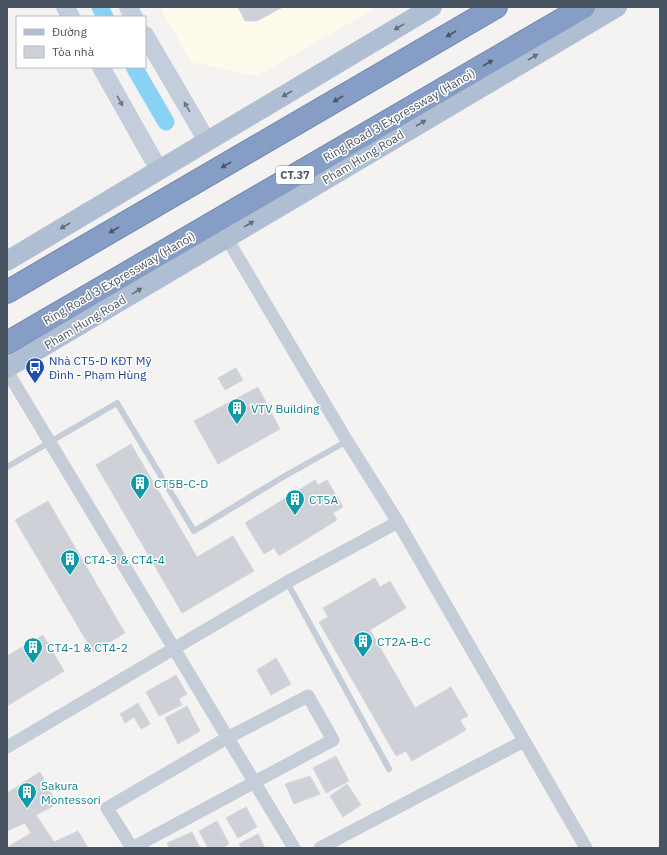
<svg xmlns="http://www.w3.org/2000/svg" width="667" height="855" font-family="'IBM Plex Sans',sans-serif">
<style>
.commercial{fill:#fefbed}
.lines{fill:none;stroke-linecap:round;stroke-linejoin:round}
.canal{stroke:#88d3f5;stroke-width:17}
.building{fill:#ced1d8;stroke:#d6d7de}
.highway-casing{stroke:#7189b1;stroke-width:24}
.lane{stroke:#c5cdd8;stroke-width:6}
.street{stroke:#c5cdd8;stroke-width:13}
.secondary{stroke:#c4cddc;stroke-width:18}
.primary{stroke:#b0bed3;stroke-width:20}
.highway{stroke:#869ec5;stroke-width:22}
.oneway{fill:#626e7e}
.oneway2{fill:#4b5767}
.oneway3{fill:#6d7887}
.labels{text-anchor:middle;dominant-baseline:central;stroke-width:3;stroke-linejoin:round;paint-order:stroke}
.shield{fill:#fff;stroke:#7f8791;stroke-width:1}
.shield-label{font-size:11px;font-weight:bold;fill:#485362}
.street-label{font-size:12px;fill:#485362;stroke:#fff}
.transit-label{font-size:12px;fill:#164399;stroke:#fff;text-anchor:start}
.culture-label{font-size:12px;fill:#0d838f;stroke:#fff;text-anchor:start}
</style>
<rect width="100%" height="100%" fill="#f5f2f2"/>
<path class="commercial" d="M160,7H377L257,76L191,62Z"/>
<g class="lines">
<g class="canal">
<path d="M100,7L105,17"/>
<path d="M134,67L166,122"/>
</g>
</g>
<g class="building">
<path d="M238,7H283L257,21H245Z"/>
<path d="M236,368L243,380L225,390L218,378Z"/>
<path d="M258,387L280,429L218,464L194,421Z"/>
<path d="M131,444L197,557L233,536L254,571L182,613L96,465Z"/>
<path d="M315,480L318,485L327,480L343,507L333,513L337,520L279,556L274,548L264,554L245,523Z"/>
<path d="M48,501L125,633L93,652L15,520Z"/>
<path d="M375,578L380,587L390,581L406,608L370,630L415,708L451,687L468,716L460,720L466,730L412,761L406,751L396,756L319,622L328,617L323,608Z"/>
<path d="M43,635L64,671L7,706V656Z"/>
<path d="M276,658L291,684L271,695L257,670Z"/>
<path d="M176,675L187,694L179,699L182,705L159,716L146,692Z"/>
<path d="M138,703L150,724L141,729L134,717L125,723L120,714Z"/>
<path d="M187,706L200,731L178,744L165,718Z"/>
<path d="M336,756L349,781L326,793L313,768Z"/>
<path d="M40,772L57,804L36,815L54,842L78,831L88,848L8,847L31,833L25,823L7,831V793Z"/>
<path d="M310,776L320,794L294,804L285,784Z"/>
<path d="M347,784L361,805L343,817L330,796Z"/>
<path d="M246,807L257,827L238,838L226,818Z"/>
<path d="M217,821L229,844L222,848H208L199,831Z"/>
<path d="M192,832L200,848H169L167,843Z"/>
<path d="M258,834L265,848H241L239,844Z"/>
</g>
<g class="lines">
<g class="highway-casing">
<g id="highway">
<path d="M7,292L496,7"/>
<path d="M7,343L584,7"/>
</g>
</g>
<g class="lane">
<path d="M7,467L117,403L194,531L283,477L347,441"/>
<path d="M287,582L389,769"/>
</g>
<g class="street">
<path d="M226,237L347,441L398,522L586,848"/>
<path d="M7,371L294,848"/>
<path d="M308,696L333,740L132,848L107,808L227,738Z"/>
<path d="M7,747L287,582L398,522"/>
<path d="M320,848L524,741"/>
</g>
<g class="secondary">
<path d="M65,7L71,17"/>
<path d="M128,7L134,17"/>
<path d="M145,35L207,141"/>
<path d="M101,67L159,170"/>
</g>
<g class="primary">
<path d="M7,261L432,7"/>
<path d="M7,368L617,7"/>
</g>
<use href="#highway" class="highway"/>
</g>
<defs><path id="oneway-solid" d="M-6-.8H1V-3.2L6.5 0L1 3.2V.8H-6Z"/></defs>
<g class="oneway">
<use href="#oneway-solid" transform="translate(399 27) rotate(149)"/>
<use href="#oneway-solid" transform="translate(533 57) rotate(-31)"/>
<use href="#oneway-solid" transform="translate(287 94) rotate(149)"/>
<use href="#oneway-solid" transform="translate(421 123) rotate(-31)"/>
<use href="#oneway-solid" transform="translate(249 224) rotate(-31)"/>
<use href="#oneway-solid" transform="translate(65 226) rotate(149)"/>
<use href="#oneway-solid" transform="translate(137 291) rotate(-31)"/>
</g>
<g class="oneway2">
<use href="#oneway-solid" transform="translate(451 34) rotate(150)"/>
<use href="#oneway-solid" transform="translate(488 63) rotate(-30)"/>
<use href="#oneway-solid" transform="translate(338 99) rotate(150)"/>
<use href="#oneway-solid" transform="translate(226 165) rotate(150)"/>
<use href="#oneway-solid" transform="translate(114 230) rotate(150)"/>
</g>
<g class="oneway3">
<use href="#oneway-solid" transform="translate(120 101) rotate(61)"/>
<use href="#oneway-solid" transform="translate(187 107) rotate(-120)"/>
</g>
<defs>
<g id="bus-pin" transform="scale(1)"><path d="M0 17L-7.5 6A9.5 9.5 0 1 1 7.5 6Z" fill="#1a4fb4" stroke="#fff"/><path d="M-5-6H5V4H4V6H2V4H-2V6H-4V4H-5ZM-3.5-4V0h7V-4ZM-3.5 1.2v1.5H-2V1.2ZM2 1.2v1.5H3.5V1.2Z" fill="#fff"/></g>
<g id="building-pin" transform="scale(1)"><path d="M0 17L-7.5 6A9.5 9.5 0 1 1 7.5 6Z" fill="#0f9aa8" stroke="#fff"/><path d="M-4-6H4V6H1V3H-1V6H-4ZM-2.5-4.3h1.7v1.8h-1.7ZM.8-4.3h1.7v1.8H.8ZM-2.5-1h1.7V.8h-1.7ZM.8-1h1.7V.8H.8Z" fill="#fff"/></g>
</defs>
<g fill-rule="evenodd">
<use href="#bus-pin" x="35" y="367"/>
<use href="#building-pin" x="237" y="408"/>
<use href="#building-pin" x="140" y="483"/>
<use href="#building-pin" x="295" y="499"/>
<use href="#building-pin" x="70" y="559"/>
<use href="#building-pin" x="363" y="641"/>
<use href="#building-pin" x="33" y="647"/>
<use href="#building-pin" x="27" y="792"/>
</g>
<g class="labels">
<rect class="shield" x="276" y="166" width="38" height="18" rx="3"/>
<g class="shield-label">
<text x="295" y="175">CT.37</text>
</g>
<g class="street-label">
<text transform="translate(399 115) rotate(-30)">Ring Road 3 Expressway (Hanoi)</text>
<text transform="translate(363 157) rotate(-31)">Pham Hung Road</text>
<text transform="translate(119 278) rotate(-30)">Ring Road 3 Expressway (Hanoi)</text>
<text transform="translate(85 322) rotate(-31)">Pham Hung Road</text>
</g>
<g class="transit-label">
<text x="49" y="360">Nhà CT5-D KĐT Mỹ<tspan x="49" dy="14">Đình - Phạm Hùng</tspan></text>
</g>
<g class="culture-label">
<text x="251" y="408">VTV Building</text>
<text x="154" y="483">CT5B-C-D</text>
<text x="309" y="499">CT5A</text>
<text x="84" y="559">CT4-3 &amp; CT4-4</text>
<text x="377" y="641">CT2A-B-C</text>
<text x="47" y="647">CT4-1 &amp; CT4-2</text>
<text x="41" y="785">Sakura<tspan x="41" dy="14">Montessori</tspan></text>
</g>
</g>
<rect width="667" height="855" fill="none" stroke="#485362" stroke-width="16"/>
<rect x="16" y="16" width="130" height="52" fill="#ffffff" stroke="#b6bac0"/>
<rect x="24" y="29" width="20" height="6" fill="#b0bed3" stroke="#b6bac0"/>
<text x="52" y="36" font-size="12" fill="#485362">Đường</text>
<rect x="24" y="46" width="20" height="12" fill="#ced1d8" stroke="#b6bac0"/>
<text x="52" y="56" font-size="12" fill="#485362">Tòa nhà</text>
</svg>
